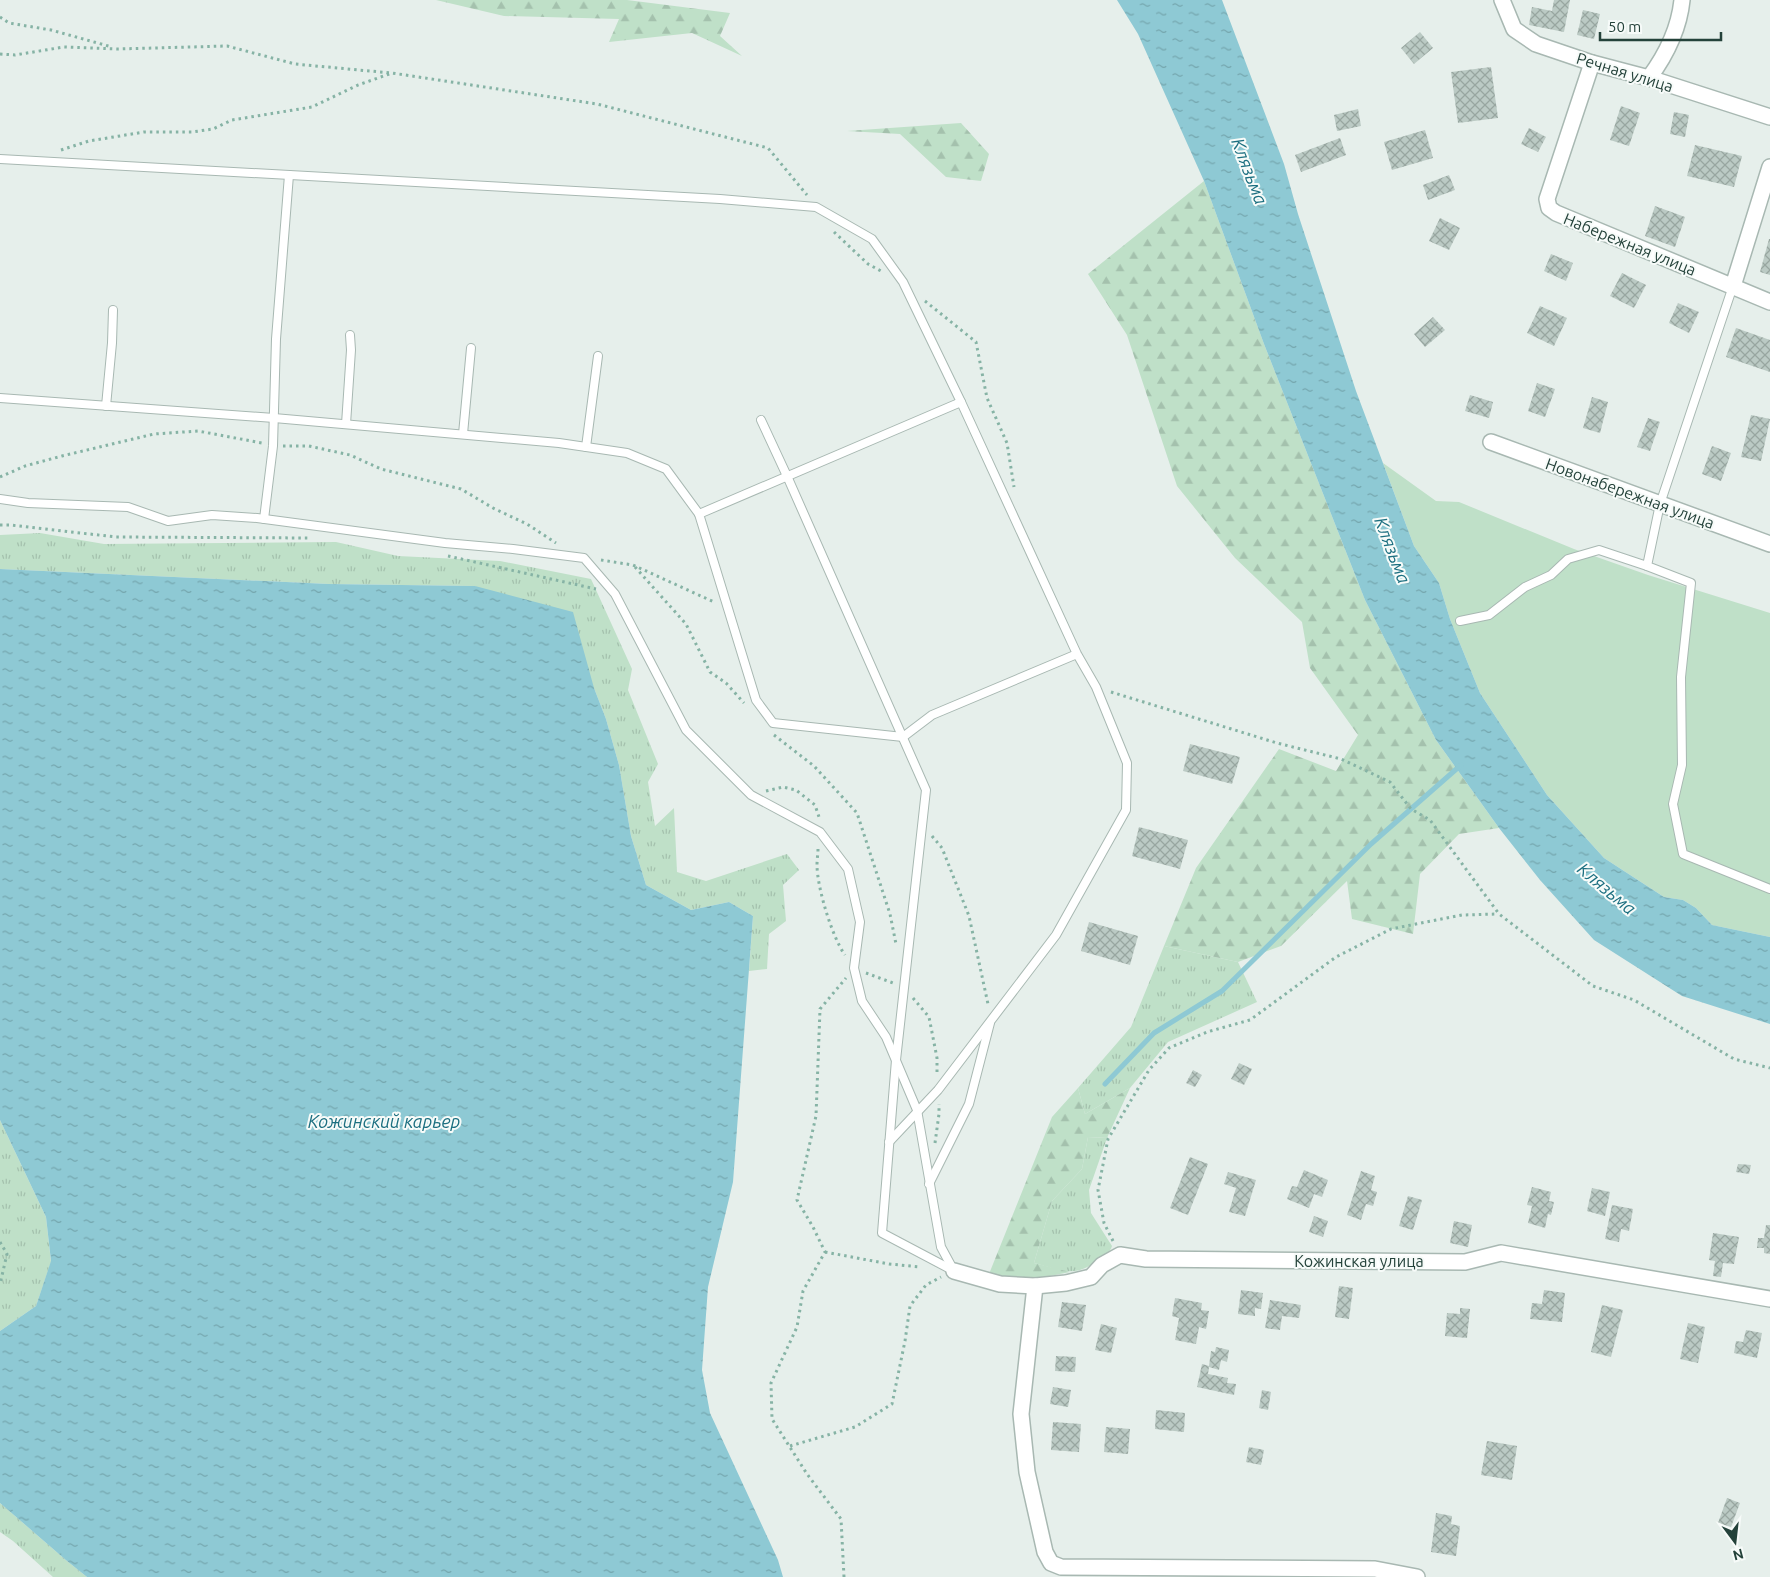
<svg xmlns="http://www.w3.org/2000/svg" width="1770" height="1577" font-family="Ubuntu,sans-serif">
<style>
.grass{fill:url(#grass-tufts)}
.forest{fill:url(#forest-firs)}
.garden{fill:#bfe0c8}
.water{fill:url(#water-ripples)}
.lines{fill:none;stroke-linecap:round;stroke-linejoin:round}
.stream{stroke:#8ec9d4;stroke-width:5}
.building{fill:url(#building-cross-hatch)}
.service-casing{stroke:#a8b8b2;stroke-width:10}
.minor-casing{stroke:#a8b8b2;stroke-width:18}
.path{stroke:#86b3a5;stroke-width:3;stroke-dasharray:2.5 4;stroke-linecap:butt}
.service{stroke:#fff;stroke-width:8}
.minor{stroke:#fff;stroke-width:15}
.labels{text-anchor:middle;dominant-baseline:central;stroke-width:4;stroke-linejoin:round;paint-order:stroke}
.street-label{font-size:16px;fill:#24423a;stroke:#f7fbf9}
.water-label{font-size:18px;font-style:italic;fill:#1c6f80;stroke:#f7fbf9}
</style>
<defs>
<pattern id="grass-tufts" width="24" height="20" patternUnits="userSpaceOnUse" patternTransform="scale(1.25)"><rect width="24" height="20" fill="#bfe0c8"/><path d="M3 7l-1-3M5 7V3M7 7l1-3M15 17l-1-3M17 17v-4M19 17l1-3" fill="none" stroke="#a4c1ad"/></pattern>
<pattern id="forest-firs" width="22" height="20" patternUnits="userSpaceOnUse" patternTransform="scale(1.25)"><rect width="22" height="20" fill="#bfe0c8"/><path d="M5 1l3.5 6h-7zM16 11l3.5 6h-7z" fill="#a4c1ad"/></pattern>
<pattern id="water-ripples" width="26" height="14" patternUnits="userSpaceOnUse" patternTransform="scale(1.25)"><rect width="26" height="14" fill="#8ec9d4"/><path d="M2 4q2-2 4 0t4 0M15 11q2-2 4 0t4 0" fill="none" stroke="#74a5ad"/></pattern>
<pattern id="building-cross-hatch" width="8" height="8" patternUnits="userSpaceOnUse" patternTransform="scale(1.25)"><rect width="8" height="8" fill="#bbcac4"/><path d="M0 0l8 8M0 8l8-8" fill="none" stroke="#98a6a0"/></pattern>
</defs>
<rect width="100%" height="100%" fill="#e6efeb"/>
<g class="grass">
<path d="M40,533L104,544L336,542L398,556L500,561L591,579L632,669L628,690L658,764L648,782L655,826L674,808L677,872L706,881L787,854L799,870L783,885L786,921L769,934L767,969L749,971L753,916L729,902L691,910L646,885L631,836L619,765L606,719L594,688L475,586L329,584L0,569V535Z"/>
<path d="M1164,946L1238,962L1257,1002L1168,1042L1130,1088L1085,1114L1078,1088L1131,1027Z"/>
<path d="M0,1120L46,1217L51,1262L36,1306L0,1331Z"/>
<path d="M1088,1137L1107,1138L1089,1190L1091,1213L1112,1246C1110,1253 1104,1256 1098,1260C1074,1279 1061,1270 1034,1263L1052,1201L1082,1169Z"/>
<path d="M0,1503L67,1561L87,1577H53L13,1541L0,1532Z"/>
</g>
<g class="forest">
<path d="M436,0H627L730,13L720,36L742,56L692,33L609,42L619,19L504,16Z"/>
<path d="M961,123L989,154L981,181L946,177L900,134L847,131Z"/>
<path d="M1204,181L1264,344L1365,600L1436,740L1499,828L1459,834L1420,874L1413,934L1352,919L1347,881L1281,946L1238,962L1164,946L1196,868L1279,749L1336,771L1358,735L1310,668L1302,622L1235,558L1177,486L1127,335L1088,274Z"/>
<path d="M1078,1088L1085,1114L1130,1088L1107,1138L1088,1137L1082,1169L1052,1201L1034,1263L1070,1272L1030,1280L989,1274L1052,1117Z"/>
</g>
<path class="garden" d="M1383,463L1436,501L1459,502L1574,549L1648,575L1770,613V937L1712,925L1696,908L1683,900L1664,897L1604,858L1547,795L1480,693L1450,619L1439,583L1414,546Z"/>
<g class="water">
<path d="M1117,0H1222L1284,164L1298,214L1356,391L1414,546L1439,583L1450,619L1480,693L1547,795L1604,858L1664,897L1683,900L1696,908L1712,925L1770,937V1024L1682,996L1594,940L1540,880L1499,828L1436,740L1365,600L1264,344L1204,181L1138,34Z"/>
<path d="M0,569L329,584L475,586L573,612L594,688L606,719L619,765L631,836L646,885L691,910L729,902L753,916L733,1182L708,1287L702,1370L710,1413L778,1560L783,1577H87L67,1561L0,1503V1331L36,1306L51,1261L46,1217L0,1120Z"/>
</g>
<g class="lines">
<path class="stream" d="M1105,1084L1154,1033L1222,991L1371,844L1461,765"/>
</g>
<g class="building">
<path d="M1554,0H1570L1564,32L1529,25L1532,7L1552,11Z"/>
<path d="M1583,10L1600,14L1594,39L1577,35Z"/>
<path d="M1420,32L1433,48L1414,64L1401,48Z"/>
<path d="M1491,67L1498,118L1458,123L1451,72Z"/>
<path d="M1621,106L1640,113L1629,146L1610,140Z"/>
<path d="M1358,109L1361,126L1337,131L1334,115Z"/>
<path d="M1674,112L1689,115L1685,137L1670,134Z"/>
<path d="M1529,128L1546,137L1538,152L1521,144Z"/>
<path d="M1425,130L1433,158L1392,170L1384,142Z"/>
<path d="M1340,138L1346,155L1301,172L1295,155Z"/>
<path d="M1695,145L1742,156L1734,187L1687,176Z"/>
<path d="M1449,175L1455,190L1428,200L1423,185Z"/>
<path d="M1655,206L1685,217L1675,247L1645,236Z"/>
<path d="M1440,218L1460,228L1449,250L1429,241Z"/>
<path d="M1769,239H1770V275L1760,272Z"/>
<path d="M1551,254L1573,263L1566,281L1544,271Z"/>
<path d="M1622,273L1646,285L1634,308L1610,296Z"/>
<path d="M1678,303L1699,312L1689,333L1669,323Z"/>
<path d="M1540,306L1567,318L1554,346L1527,333Z"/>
<path d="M1433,317L1445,330L1425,347L1414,334Z"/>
<path d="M1736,328L1770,340V372L1726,357Z"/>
<path d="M1537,383L1555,389L1545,417L1528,411Z"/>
<path d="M1470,395L1493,402L1489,418L1465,411Z"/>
<path d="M1592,397L1608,402L1600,433L1583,428Z"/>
<path d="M1751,415L1770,419L1761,461L1741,457Z"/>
<path d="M1648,418L1660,422L1650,451L1637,447Z"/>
<path d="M1712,446L1731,453L1721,481L1702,474Z"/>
<path d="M1190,744L1240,757L1232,784L1183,771Z"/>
<path d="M1139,827L1188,840L1180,869L1132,856Z"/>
<path d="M1089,922L1138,936L1130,965L1081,951Z"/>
<path d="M1239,1063L1252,1069L1244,1085L1231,1079Z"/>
<path d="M1193,1070L1202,1075L1195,1087L1186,1083Z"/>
<path d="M1190,1157L1208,1164L1188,1215L1170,1208Z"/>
<path d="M1738,1164L1751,1165L1749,1174L1736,1172Z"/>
<path d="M1304,1170L1328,1180L1322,1197L1314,1194L1309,1208L1287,1199L1292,1186L1297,1187Z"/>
<path d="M1361,1171L1375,1176L1371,1190L1377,1192L1373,1206L1366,1204L1361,1220L1347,1215Z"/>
<path d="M1228,1172L1256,1180L1245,1216L1229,1212L1236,1188L1224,1184Z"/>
<path d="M1532,1187L1551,1192L1549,1201L1554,1202L1551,1215L1548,1214L1545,1228L1528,1223L1532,1206L1527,1205Z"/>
<path d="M1592,1188L1610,1192L1605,1216L1587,1211Z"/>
<path d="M1408,1196L1422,1200L1413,1230L1399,1226Z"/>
<path d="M1612,1205L1633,1209L1629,1231L1621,1229L1619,1242L1605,1239Z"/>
<path d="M1314,1216L1328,1221L1323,1237L1309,1232Z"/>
<path d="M1454,1221L1472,1225L1468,1247L1450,1243Z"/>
<path d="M1766,1225H1770V1254L1764,1253V1248H1757L1758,1238H1764Z"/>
<path d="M1713,1233L1739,1237L1734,1264L1723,1263L1721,1277L1713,1276L1715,1261L1709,1260Z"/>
<path d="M1339,1286L1353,1288L1349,1319L1335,1317Z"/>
<path d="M1241,1290L1263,1293L1261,1309L1255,1308V1316L1238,1314Z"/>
<path d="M1544,1290L1565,1293L1562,1322L1530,1319L1532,1303L1542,1304Z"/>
<path d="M1175,1298L1202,1303L1201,1310L1209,1311L1206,1329L1199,1327L1196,1344L1175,1340L1179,1318L1172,1316Z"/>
<path d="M1270,1300L1301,1305L1299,1318L1282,1316L1280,1330L1265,1328Z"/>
<path d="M1062,1302L1086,1305L1082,1331L1058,1327Z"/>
<path d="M1602,1305L1623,1310L1611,1357L1591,1352Z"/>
<path d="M1460,1308L1470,1309L1467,1338L1445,1336L1447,1313L1460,1314Z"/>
<path d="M1688,1323L1705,1327L1698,1363L1680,1359Z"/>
<path d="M1101,1324L1117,1328L1111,1353L1095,1350Z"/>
<path d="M1746,1330L1762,1333L1757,1358L1734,1353L1736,1341L1743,1342Z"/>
<path d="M1216,1347L1229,1350L1227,1362L1221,1360L1219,1370L1209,1367L1208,1374L1228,1378L1227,1383L1236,1384L1234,1395L1197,1387L1202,1364L1209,1366L1211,1351L1215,1352Z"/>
<path d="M1056,1356L1076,1357L1075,1372L1055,1371Z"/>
<path d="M1053,1387L1071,1390L1068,1407L1050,1404Z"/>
<path d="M1262,1390L1271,1392L1268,1410L1259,1408Z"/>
<path d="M1156,1410L1185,1413L1184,1432L1155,1429Z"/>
<path d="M1053,1422L1081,1424L1079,1452L1051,1450Z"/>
<path d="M1106,1427L1130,1429L1128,1454L1104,1452Z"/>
<path d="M1487,1441L1517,1446L1512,1480L1481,1475Z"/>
<path d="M1249,1447L1264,1450L1261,1465L1246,1462Z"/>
<path d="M1727,1498L1740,1503L1731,1527L1718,1523Z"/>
<path d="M1436,1513L1452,1516L1451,1524L1460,1526L1456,1556L1431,1552Z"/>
</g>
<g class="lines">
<g class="service-casing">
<g id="service">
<path d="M0,159L720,199L816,207L872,239L903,282L961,402"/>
<path d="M1733,286L1660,504L1647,566L1691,583L1681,677L1682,765L1673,804L1683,854L1770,889"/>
<path d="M0,398L274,418L559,443L627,453L666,469L699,514"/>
<path d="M106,406L112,343L113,310"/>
<path d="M761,420L787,476L926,790L896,1060L882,1233L954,1271"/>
<path d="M346,424L351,350L350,335"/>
<path d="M463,434L471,348"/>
<path d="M586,447L598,356"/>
<path d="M0,499L28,503L128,507L168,521L212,515L257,518L445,543L513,549L584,558L615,594L686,730L751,795L820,832L848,869L860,922L854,968L862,1001L886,1037L917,1110L941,1247L954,1271"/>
<path d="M264,519L273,446L276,339L289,175"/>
<path d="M1460,621L1489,615L1525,587L1551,575L1568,559L1599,550L1647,566"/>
<path d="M889,1142L938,1090L1056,935L1126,810L1127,763L1096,687L1077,654L961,402L699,514L756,700L773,723L903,737L932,715L1077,654"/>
<path d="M929,1184L969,1104L990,1023"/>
</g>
</g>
<g class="minor-casing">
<g id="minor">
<path d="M1502,0L1514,29L1536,44L1592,63L1649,78L1770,117"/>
<path d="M1592,63L1547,199L1549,208L1556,213L1770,302"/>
<path d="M1649,78C1666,55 1679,30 1682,0"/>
<path d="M1733,286L1770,167"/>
<path d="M1491,442L1770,544"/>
<path d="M954,1271L1000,1284L1035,1286L1066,1283L1091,1277L1102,1265L1120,1255L1146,1259L1465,1262L1501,1253L1770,1299"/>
<path d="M1035,1286L1021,1414L1027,1472L1045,1552L1051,1563L1061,1567L1375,1569L1417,1577"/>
</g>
</g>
<g class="path">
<path d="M0,17L9,23L51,30L112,47"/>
<path d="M0,54L15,55L64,47L118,49L227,46L295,64L391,73"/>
<path d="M61,150L89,141L144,132H192L213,129L232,120L312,107L358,85L392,73L597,104L768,148L807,195"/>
<path d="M834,232L868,264L881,271"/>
<path d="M925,301L976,342L987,398L1007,443L1014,487"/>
<path d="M283,446H309L350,455L381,469L461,489L493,508L527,524L556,543"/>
<path d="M0,477L25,466L62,456L154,434L198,431L262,443"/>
<path d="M0,525H10L116,537L311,538"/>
<path d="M448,556L596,589"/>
<path d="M601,560L633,565L714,602"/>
<path d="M635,567L686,624L710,672L726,683L744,703"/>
<path d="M1111,692L1277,743L1341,759L1390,782L1411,809L1430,820L1499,914L1593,986L1634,1000L1734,1059L1770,1068"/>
<path d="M774,735L814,766L857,813L890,914L896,944"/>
<path d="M766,791L783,787L796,790L815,805L820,820"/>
<path d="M932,836L942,848L969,916L988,1004"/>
<path d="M818,849C818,854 817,859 817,865C817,887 832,937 845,955"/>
<path d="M866,973L893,983"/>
<path d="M913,998L929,1017L937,1058V1073"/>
<path d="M935,1143L939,1114V1104"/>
<path d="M1113,1241L1104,1223L1098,1190L1108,1139L1149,1070L1169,1048L1207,1032L1250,1020L1336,957L1391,929L1462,915L1498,914"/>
<path d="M0,1242L7,1254L0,1284"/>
<path d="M825,1252L889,1264L921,1267"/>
<path d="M790,1446L855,1427L892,1404L905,1341L910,1306L926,1285L941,1277"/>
<path d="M844,1577L841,1519L807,1474L772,1419L771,1383L797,1327L803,1291L825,1252L813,1227L797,1200L816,1116L820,1009L846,978"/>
</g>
<use href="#service" class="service"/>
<use href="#minor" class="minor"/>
</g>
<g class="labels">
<g class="street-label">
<text transform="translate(1625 72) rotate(17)">Речная улица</text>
<text transform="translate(1630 244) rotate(22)">Набережная улица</text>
<text transform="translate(1630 493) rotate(20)">Новонабережная улица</text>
<text x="1359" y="1261">Кожинская улица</text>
</g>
<g class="water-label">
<text transform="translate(1250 171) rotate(69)">Клязьма</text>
<text transform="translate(1393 550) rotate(69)">Клязьма</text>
<text transform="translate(1607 888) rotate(40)">Клязьма</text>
<text x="384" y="1121">Кожинский карьер</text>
</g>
</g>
<g transform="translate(1735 1542) rotate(165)" stroke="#f7fbf9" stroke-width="4" paint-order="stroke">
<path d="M0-4L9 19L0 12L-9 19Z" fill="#24423a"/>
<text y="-8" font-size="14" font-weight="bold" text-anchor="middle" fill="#24423a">N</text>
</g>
<path d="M1600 32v8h121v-8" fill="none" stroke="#24423a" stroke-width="2.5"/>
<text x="1608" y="32" font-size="15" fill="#24423a" stroke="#f7fbf9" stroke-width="4" paint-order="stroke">50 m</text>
</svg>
